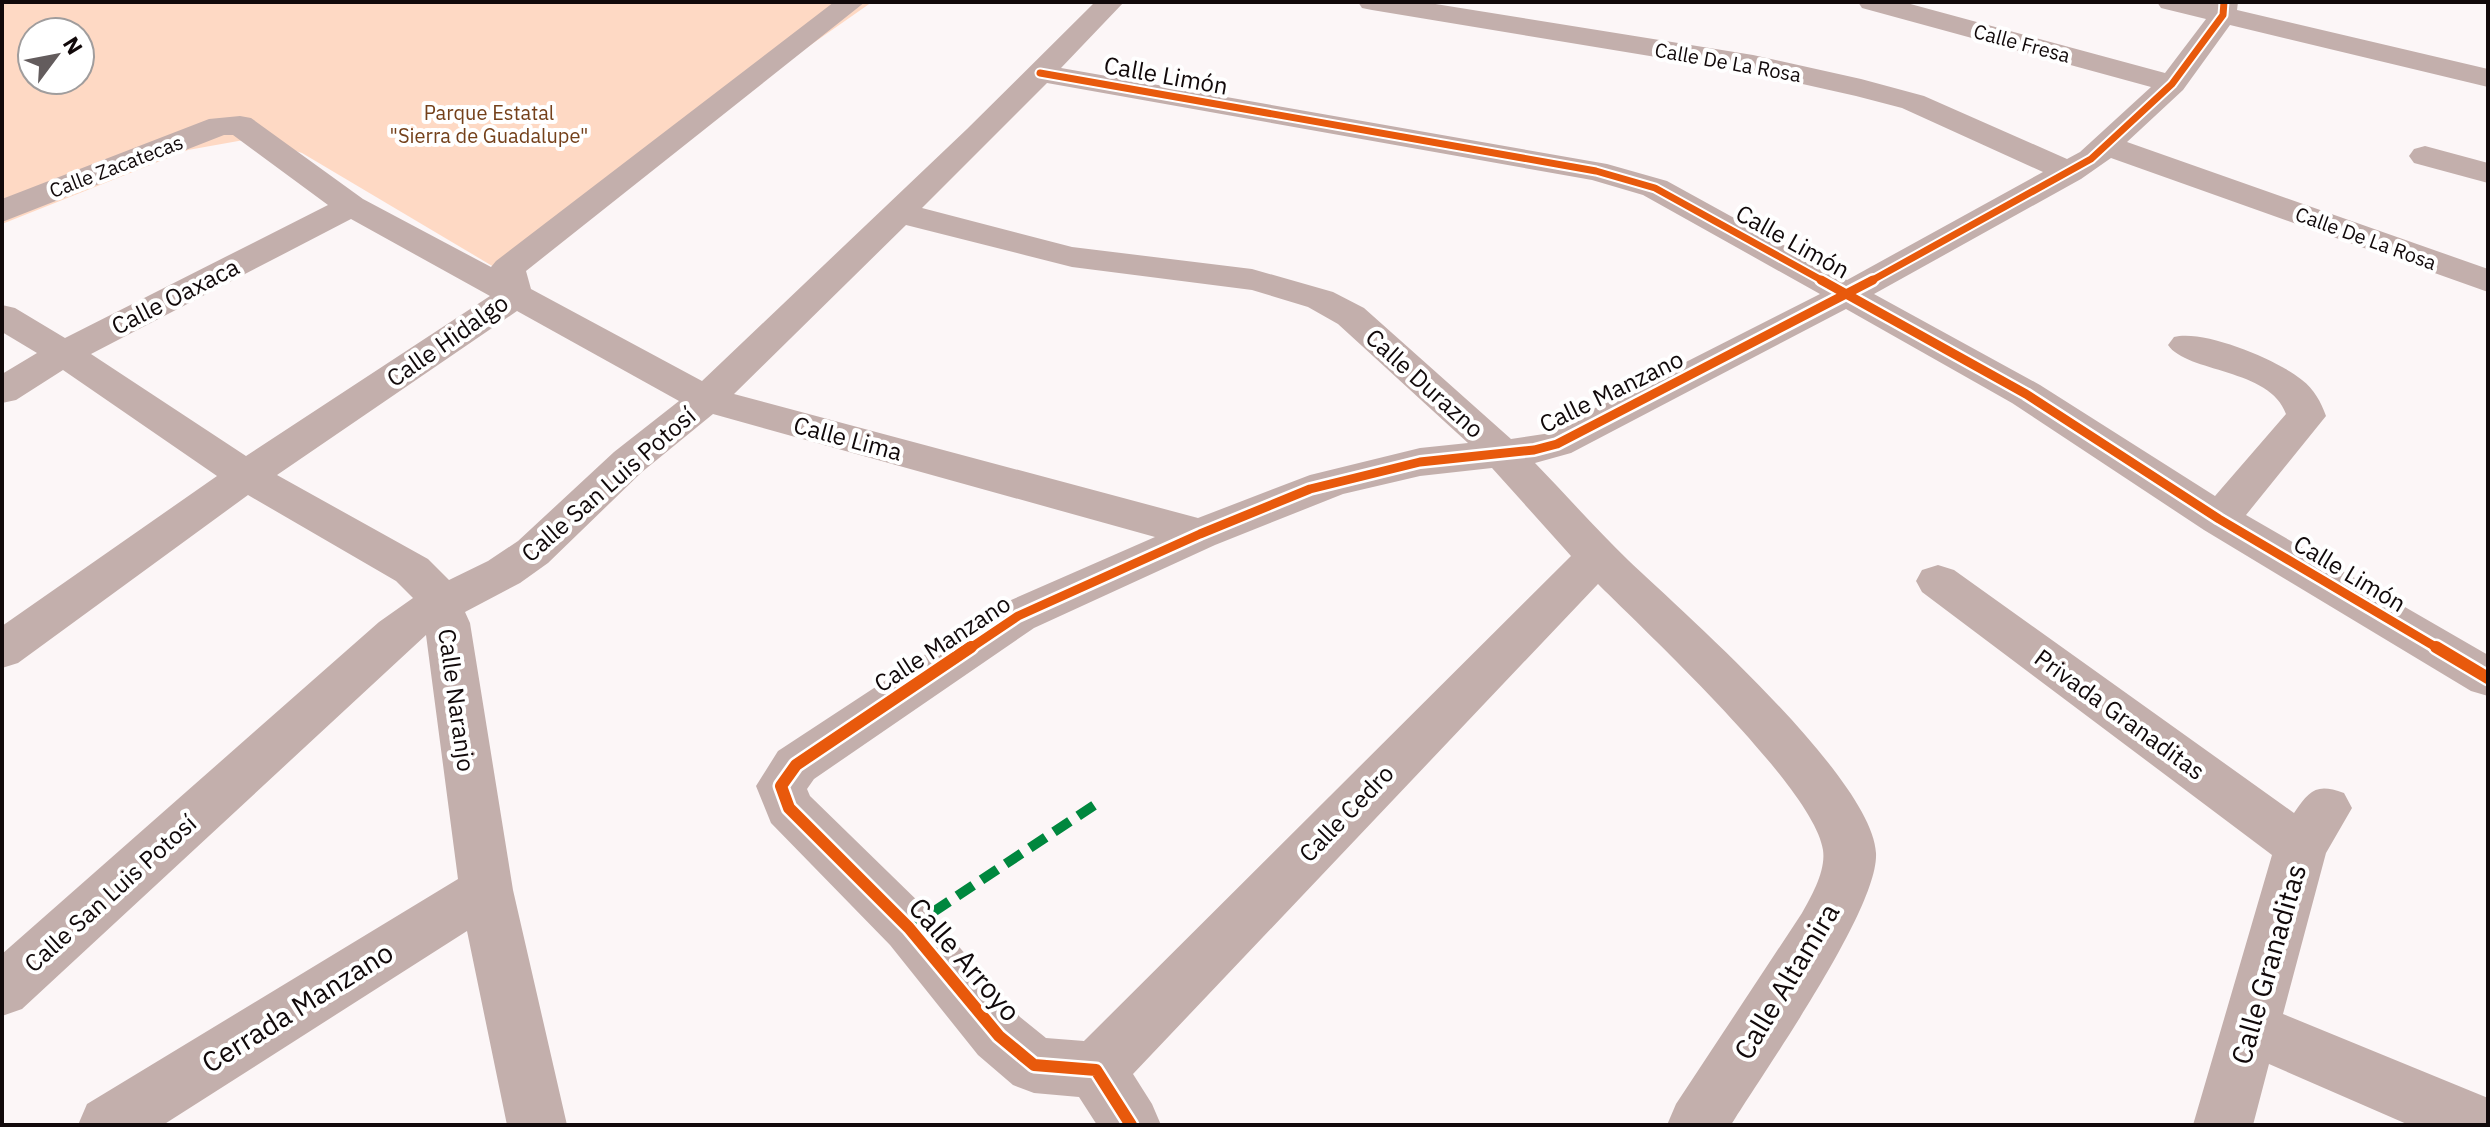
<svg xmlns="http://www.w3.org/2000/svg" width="2490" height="1127" font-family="'IBM Plex Sans',sans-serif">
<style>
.green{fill:#fed9c4;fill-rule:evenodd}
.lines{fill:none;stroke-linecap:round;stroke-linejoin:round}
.minor{fill:#c3afac;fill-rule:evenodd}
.quiet{stroke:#00873e;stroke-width:10;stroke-dasharray:19 10;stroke-linecap:butt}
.cycleway-far2-casing{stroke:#fff;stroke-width:11}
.cycleway-far1-casing{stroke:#fff;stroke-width:14}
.cycleway-casing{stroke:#fff;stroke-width:17}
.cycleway-far2{stroke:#e8590c;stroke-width:7}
.cycleway-far1{stroke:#e8590c;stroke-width:9}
.cycleway{stroke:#e8590c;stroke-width:12}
.labels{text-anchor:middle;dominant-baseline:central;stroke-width:8;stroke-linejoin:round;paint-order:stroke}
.far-street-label{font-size:20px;fill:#11090a;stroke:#fff}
.far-park-label{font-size:20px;fill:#74401a;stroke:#fff}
.street-label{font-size:24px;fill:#11090a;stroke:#fff}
.near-street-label{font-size:28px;fill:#11090a;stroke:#fff}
</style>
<rect width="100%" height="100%" fill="#fcf6f7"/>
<path class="green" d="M2,2H872L494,267L302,153L255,138L188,150L2,224ZM32,32H80V80H32Z"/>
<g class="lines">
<g class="minor">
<path d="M834,2H865L526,271L531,289L702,381L967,129L1095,2H1124L1061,68L1607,164L1667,181L1847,280L2043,172L1902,108L1856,96L1753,73L1372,10L1362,8L1358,2H1423L1753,55L1861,79L1924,96L2067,159L2080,152L2151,87L1862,8L1858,2H1903L2165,73L2206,19L2161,8L2157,2H2238L2237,10L2488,69V87L2230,25L2183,90L2127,142L2488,269V292L2111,158L2081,179L1874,294L2040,385L2215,496L2286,414C2270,368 2187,373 2168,345L2174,337C2204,329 2278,360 2302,380C2314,389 2321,402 2326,416L2246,515L2488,655V696L2471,691L2204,530L2012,403L1846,309L1571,453L1535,463C1566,495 1596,529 1628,560C1685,614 1872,778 1876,853C1879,909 1764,1071 1731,1125H1667L1676,1104L1802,913C1812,895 1826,871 1823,850C1814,788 1647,633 1598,584L1133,1074L1152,1104L1161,1125H1097L1079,1097L1034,1093L1013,1085L978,1055L890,945L771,823L756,786L778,751L1002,604L1155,537L713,414L642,472L548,563L520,583L465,612L470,623L513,890L567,1125H507L467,931L163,1125H78L87,1104L458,879L426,635L22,1009L2,1016V954L379,622L413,598L396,581L248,495L18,663L2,668V626L217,476L63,370L16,400L2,403V374L37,353L2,332V305L15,308L65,338L328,205L233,135H224L2,222V199L209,119L240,116L251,118L363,199L491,267L496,261ZM1047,83L1592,180L1643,195L1820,294L1544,434L1511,439L1364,308L1333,292L1252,269L1072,247L922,208ZM351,219L490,296L246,456L91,354ZM906,225L1072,267L1252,290L1308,307L1338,324L1468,443L1420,448L1310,475L1198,518L734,394ZM517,311L679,401L614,452L518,541L488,561L449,580L428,559L277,475ZM1492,468L1571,556L1084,1041L1046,1038L1020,1017L928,911L810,796L807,789L814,779L1034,628L1215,545L1343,494L1420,476Z"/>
<path d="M2425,146L2488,163V183L2414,163L2409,156L2414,149Z"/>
<path d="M1938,565L1954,570L2294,813C2310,790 2316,783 2344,793L2352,808L2326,853L2283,1014L2488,1098V1125H2409L2269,1064L2253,1125H2193L2272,855L1922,592L1916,581L1922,570Z"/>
</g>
<path class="quiet" d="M909,928L1099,802"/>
<g class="cycleway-far2-casing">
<g id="cycleway-far2">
<path d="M1040,73L1596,171L1655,188L1825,282"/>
<path d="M1869,282L2091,159L2172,84L2223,15L2224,2"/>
</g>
</g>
<g class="cycleway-far1-casing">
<g id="cycleway-far1">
<path d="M1821,280L2026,394L2219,519L2439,649"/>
<path d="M969,649L1018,616L1200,534L1310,489L1420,462L1534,450L1557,444L1873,280"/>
</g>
</g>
<g class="cycleway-casing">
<g id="cycleway">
<path d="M971,647L796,765L781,786L789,808L909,928L999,1036L1034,1065L1096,1070L1131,1125"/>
<path d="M2436,647L2488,678"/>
</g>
</g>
<use href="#cycleway-far2" class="cycleway-far2"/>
<use href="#cycleway-far1" class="cycleway-far1"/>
<use href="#cycleway" class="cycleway"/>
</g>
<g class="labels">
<g class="far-street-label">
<text transform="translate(2022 43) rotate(15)">Calle Fresa</text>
<text transform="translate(1728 62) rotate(10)">Calle De La Rosa</text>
<text transform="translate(116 166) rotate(-21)">Calle Zacatecas</text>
<text transform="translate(2366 238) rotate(20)">Calle De La Rosa</text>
</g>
<g class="far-park-label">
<text x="489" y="112">Parque Estatal<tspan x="489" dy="23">"Sierra de Guadalupe"</tspan></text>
</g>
<g class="street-label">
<text transform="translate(1166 75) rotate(10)">Calle Limón</text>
<text transform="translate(1793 241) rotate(29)">Calle Limón</text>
<text transform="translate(175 296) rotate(-27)">Calle Oaxaca</text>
<text transform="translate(447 340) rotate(-35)">Calle Hidalgo</text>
<text transform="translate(1425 383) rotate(42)">Calle Durazno</text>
<text transform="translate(1611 391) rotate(-26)">Calle Manzano</text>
<text transform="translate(848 438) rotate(15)">Calle Lima</text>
<text transform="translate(608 484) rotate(-41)">Calle San Luis Potosí</text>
<text transform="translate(2350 573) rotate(31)">Calle Limón</text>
<text transform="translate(942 643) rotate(-33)">Calle Manzano</text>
<text transform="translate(457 700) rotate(82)">Calle Naranjo</text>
<text transform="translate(2120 714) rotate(36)">Privada Granaditas</text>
<text transform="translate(1346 813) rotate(-46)">Calle Cedro</text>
<text transform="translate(110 893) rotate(-42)">Calle San Luis Potosí</text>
</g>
<g class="near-street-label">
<text transform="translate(965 959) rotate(49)">Calle Arroyo</text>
<text transform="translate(2268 964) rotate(-74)">Calle Granaditas</text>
<text transform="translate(1786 981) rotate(-59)">Calle Altamira</text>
<text transform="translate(297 1007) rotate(-32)">Cerrada Manzano</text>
</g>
</g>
<rect width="2490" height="1127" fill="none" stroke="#11090a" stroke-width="8"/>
<g transform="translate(56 56) rotate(58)"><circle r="38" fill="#ffffff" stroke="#a09d9d" stroke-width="2"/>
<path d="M0-6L14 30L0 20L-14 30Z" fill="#635c5d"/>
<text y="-12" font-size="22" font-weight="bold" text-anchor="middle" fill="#11090a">N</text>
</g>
</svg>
